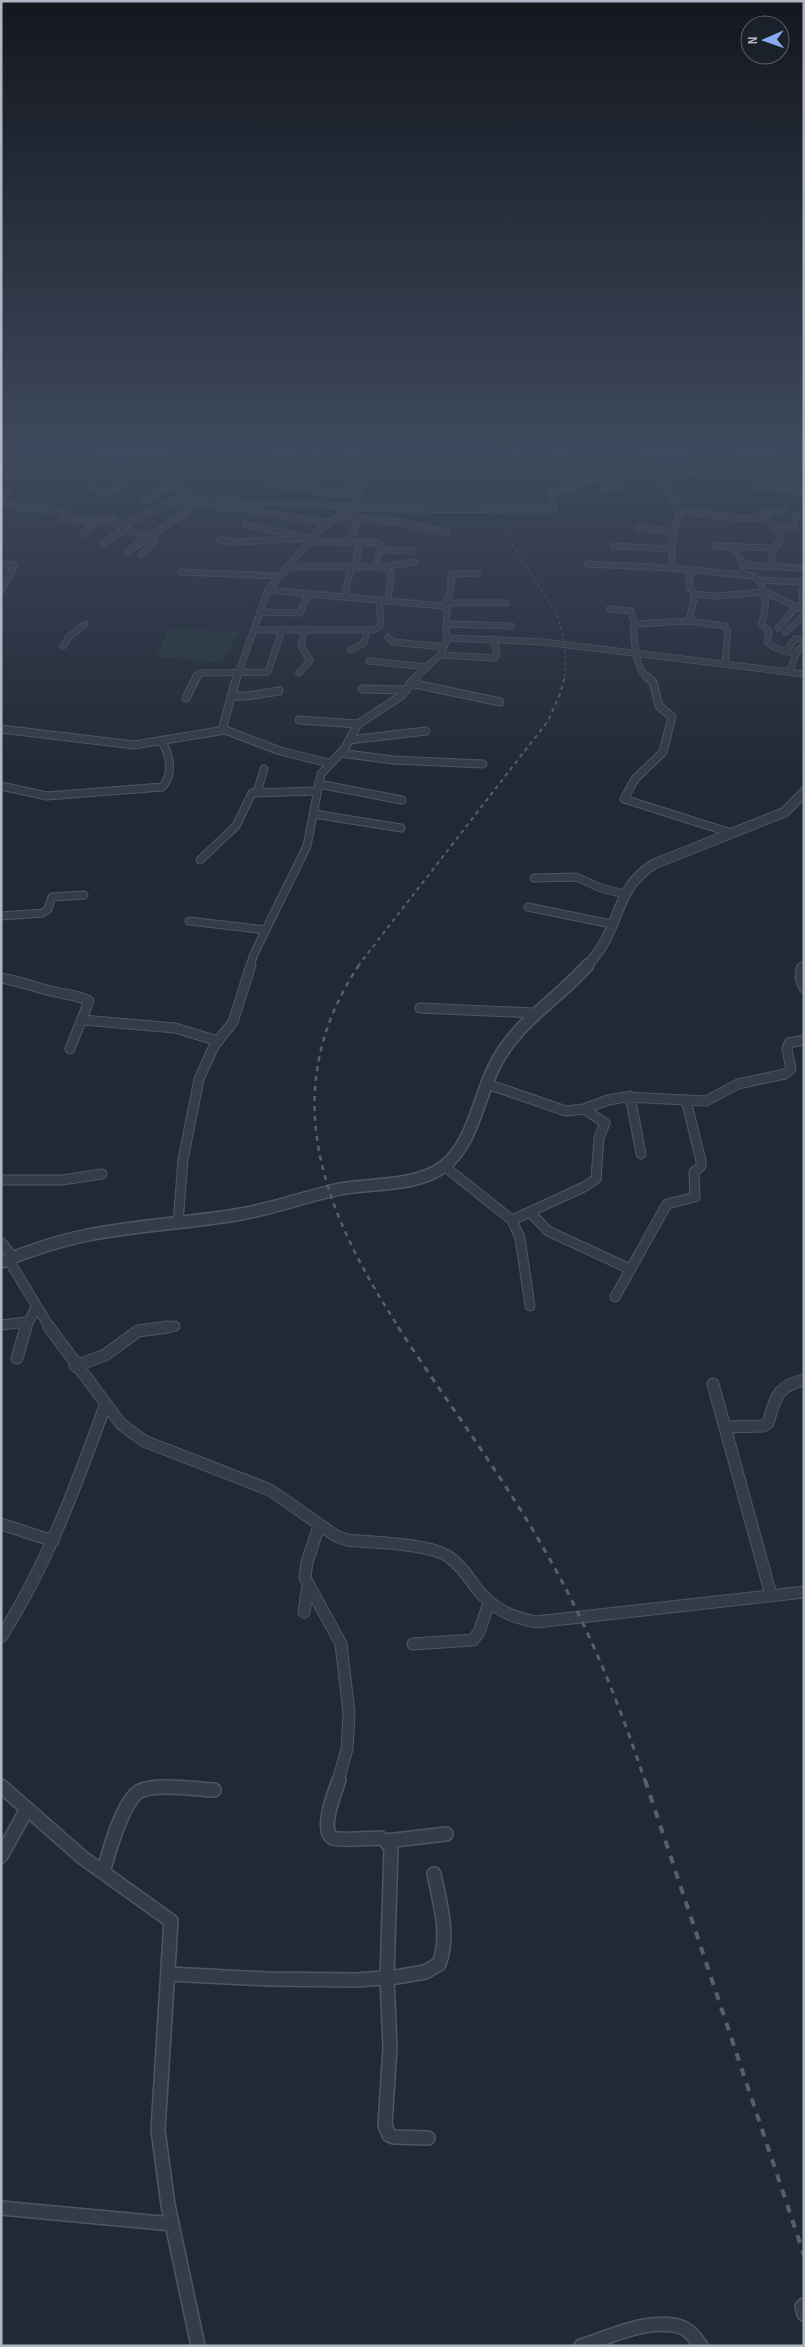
<svg xmlns="http://www.w3.org/2000/svg" width="805" height="2347" font-family="'Sofia Sans Condensed',sans-serif">
<style>
.green{fill:#253638}
.lines{fill:none;stroke-linecap:round;stroke-linejoin:round}
.minor-far4-casing{stroke:#505661;stroke-width:7}
.minor-far3-casing{stroke:#505661;stroke-width:9}
.minor-far2-casing{stroke:#505661;stroke-width:11}
.minor-far1-casing{stroke:#505661;stroke-width:13}
.minor-casing{stroke:#505661;stroke-width:16}
.tertiary-far1-casing{stroke:#505661;stroke-width:11}
.tertiary-casing{stroke:#505661;stroke-width:14}
.minor-far4{stroke:#353c47;stroke-width:5.5}
.minor-far3{stroke:#353c47;stroke-width:7}
.minor-far2{stroke:#353c47;stroke-width:9}
.minor-far1{stroke:#353c47;stroke-width:11}
.minor{stroke:#353c47;stroke-width:13}
.tertiary-far1{stroke:#353c47;stroke-width:9}
.tertiary{stroke:#353c47;stroke-width:11}
.rail-far4{stroke:#575f6d;stroke-width:1;stroke-dasharray:3 3;stroke-linecap:butt}
.rail-far3{stroke:#575f6d;stroke-width:2;stroke-dasharray:4 4;stroke-linecap:butt}
.rail-far2{stroke:#575f6d;stroke-width:2.5;stroke-dasharray:5 5;stroke-linecap:butt}
.rail-far1{stroke:#575f6d;stroke-width:3;stroke-dasharray:6 6;stroke-linecap:butt}
.rail{stroke:#575f6d;stroke-width:4;stroke-dasharray:8 8;stroke-linecap:butt}
</style>
<rect width="100%" height="100%" fill="#222936"/>
<path class="green" d="M181,629L240,632L221,663L157,657L168,631Z"/>
<g class="lines">
<g class="minor-far4-casing">
<g id="minor-far4">
<path d="M511,446L519,459"/>
<path d="M551,446L563,456L553,461L573,482L624,474L657,473"/>
<path d="M641,446L680,511L673,537L671,568"/>
<path d="M772,446V464L755,487L804,491"/>
<path d="M277,454L309,449"/>
<path d="M647,455H682"/>
<path d="M740,455L772,457"/>
<path d="M99,456L173,451"/>
<path d="M651,462L686,463"/>
<path d="M357,464L350,453L378,446"/>
<path d="M235,466H262L268,484L315,489L319,493H360"/>
<path d="M337,467L389,460"/>
<path d="M655,468L759,478"/>
<path d="M133,469L115,489L101,494L89,483L100,474L103,465L136,464"/>
<path d="M768,470L787,474L791,481"/>
<path d="M216,473H265"/>
<path d="M514,474L562,472"/>
<path d="M1,475L38,474"/>
<path d="M603,489L619,487L611,477"/>
<path d="M181,499L213,503L226,498L235,500L239,507L248,510L329,523"/>
<path d="M1,500L9,489"/>
<path d="M144,501L169,484"/>
<path d="M212,503L224,508L239,507"/>
<path d="M1,505L62,511L65,512L63,518L69,520L112,519L118,526L154,539L153,544L141,555"/>
<path d="M238,505C285,499 332,507 379,508C437,511 495,509 552,509L554,508L551,491L576,489L573,482"/>
<path d="M680,511L738,518H764L763,513L783,510"/>
<path d="M340,516L404,523L446,533"/>
<path d="M765,517L781,534L780,541L773,550L770,566"/>
<path d="M246,525L300,536"/>
<path d="M638,527L674,532"/>
<path d="M776,528L792,527L797,516"/>
<path d="M84,534L91,526L101,521"/>
<path d="M220,540L236,542L311,538"/>
<path d="M307,542L379,543L381,546L375,567"/>
<path d="M348,542L359,519"/>
<path d="M104,543L122,531L123,526L191,493L171,487V480L168,478L133,469L141,460L136,446"/>
<path d="M614,546L672,549"/>
<path d="M715,546L774,548"/>
<path d="M732,546L744,565"/>
<path d="M380,550L413,551"/>
<path d="M128,551L182,515L198,500"/>
<path d="M588,564L671,568L754,576C769,589 767,608 761,625L769,631L767,642L775,648L796,654"/>
<path d="M1,565H15L1,591"/>
<path d="M287,567H386L391,574L388,601"/>
<path d="M383,567L414,562"/>
<path d="M354,568L360,542"/>
<path d="M689,569L690,588L695,594L716,596L765,592L804,610"/>
<path d="M181,572L280,576"/>
<path d="M742,575L744,565L804,568"/>
<path d="M759,580L804,582"/>
<path d="M268,590L443,606L447,609L446,634L448,638L544,642L804,674"/>
<path d="M344,597L351,568"/>
<path d="M447,603H506"/>
<path d="M445,607L451,589V574L478,573"/>
<path d="M610,609L631,611L635,625"/>
<path d="M800,609L803,601L801,591"/>
<path d="M260,612L300,613L308,594"/>
<path d="M689,621L725,626L728,631L725,663"/>
<path d="M446,624L511,626"/>
<path d="M778,628L796,607"/>
<path d="M255,630H374L381,625L379,600"/>
<path d="M786,632L804,615"/>
<path d="M388,637L393,642L444,647"/>
<path d="M63,646L69,637L85,624"/>
<path d="M351,650L364,643L367,631"/>
<path d="M786,651L795,639H804"/>
<path d="M440,655L495,658L497,654L494,639"/>
<path d="M369,661L427,667"/>
<path d="M789,672L798,650L804,647"/>
<path d="M299,673L310,661L301,645L305,629"/>
<path d="M196,677L200,673L268,672L282,630"/>
<path d="M237,677L268,590L319,530L354,506L361,488L306,446"/>
<path d="M416,677L440,655L448,638"/>
<path d="M647,677C635,668 635,642 633,627L636,624L689,621L695,594"/>
</g>
</g>
<g class="minor-far3-casing">
<g id="minor-far3">
<path d="M646,676L653,682L659,706L672,717L663,752L635,779L624,799L731,833"/>
<path d="M410,683L500,702"/>
<path d="M362,689L406,690"/>
<path d="M231,696H248L279,691"/>
<path d="M186,698L197,676"/>
<path d="M299,720L358,724"/>
<path d="M1,729L134,745L225,730L280,751L329,763"/>
<path d="M222,730L237,676"/>
<path d="M349,740L426,731"/>
<path d="M340,753L393,760L483,764"/>
<path d="M318,784L402,800"/>
<path d="M1,786L47,796L162,787C174,775 170,755 162,742"/>
<path d="M257,792L264,769"/>
<path d="M314,814L401,828"/>
<path d="M200,860L236,826L252,793L317,791"/>
<path d="M534,878L576,877L601,888L624,894"/>
<path d="M528,907L611,924"/>
<path d="M1,916L43,913L48,909L52,897L84,895"/>
<path d="M189,921L266,930"/>
<path d="M250,966L254,954L307,846L321,774L345,748L358,724L401,696L417,676"/>
</g>
</g>
<g class="minor-far2-casing">
<g id="minor-far2">
<path d="M804,966L801,968L800,978L804,988"/>
<path d="M1,978C20,981 36,988 55,992C67,995 78,995 89,1001L70,1049"/>
<path d="M420,1008L534,1013"/>
<path d="M83,1020L175,1028L218,1041"/>
<path d="M487,1084L566,1111L584,1109L608,1100L625,1097L706,1101L738,1084L785,1074L791,1069L787,1049L789,1043L804,1040"/>
<path d="M630,1096L641,1154"/>
<path d="M444,1166L512,1220L520,1238L530,1306"/>
<path d="M1,1180H62L102,1174"/>
<path d="M530,1212L548,1231L630,1269"/>
<path d="M512,1220L584,1187L596,1179L599,1138L605,1123L584,1109"/>
<path d="M178,1223L183,1160L199,1079L214,1046L233,1022L251,965"/>
<path d="M1,1242L13,1257"/>
<path d="M8,1259L50,1328"/>
<path d="M615,1297L667,1204L695,1197L694,1172L701,1166V1161L686,1100"/>
<path d="M1,1325L27,1322"/>
<path d="M25,1328L36,1308"/>
<path d="M159,1328L175,1326"/>
</g>
</g>
<g class="minor-far1-casing">
<g id="minor-far1">
<path d="M49,1327L121,1424L144,1441L270,1490L336,1536L347,1540C373,1543 429,1543 449,1557C461,1565 469,1578 477,1589C493,1609 511,1617 536,1622L804,1592"/>
<path d="M17,1358L26,1327"/>
<path d="M75,1366L105,1355L138,1331L168,1327"/>
<path d="M713,1384L771,1595"/>
<path d="M725,1427L763,1426L768,1423C776,1398 776,1386 804,1380"/>
<path d="M1,1524L53,1541"/>
<path d="M319,1526L307,1562L305,1578L341,1644L349,1713L347,1749L338,1781"/>
<path d="M304,1612L308,1585"/>
<path d="M1,1637C47,1565 76,1486 105,1406"/>
<path d="M413,1644L473,1640L479,1632L489,1603"/>
</g>
</g>
<g class="minor-casing">
<g id="minor">
<path d="M339,1780C335,1792 319,1831 333,1838C342,1841 370,1838 380,1838L386,1841L391,1848L387,1978L390,2047L385,2125L389,2135L394,2137L428,2138"/>
<path d="M1,1786L83,1858L171,1921L158,2130L168,2205L198,2346"/>
<path d="M386,1841L446,1834"/>
<path d="M1,1856L27,1809"/>
<path d="M103,1872C109,1853 122,1801 140,1791C156,1783 196,1789 214,1790"/>
<path d="M169,1974L267,1979L357,1980L396,1977L425,1972L439,1964C450,1936 440,1903 434,1874"/>
<path d="M1,2208L172,2224"/>
<path d="M804,2305L802,2307L804,2314"/>
<path d="M581,2346C610,2337 650,2317 681,2327C690,2330 696,2339 701,2346"/>
</g>
</g>
<g class="tertiary-far1-casing">
<path id="tertiary-far1" d="M587,966C594,958 600,950 605,941C622,909 621,885 654,864L785,812L804,792"/>
</g>
<g class="tertiary-casing">
<path id="tertiary" d="M1,1262C29,1251 58,1241 88,1235C138,1225 190,1223 241,1214C275,1208 307,1196 340,1189C372,1183 415,1187 443,1167C473,1144 478,1099 494,1067C515,1023 557,1000 588,965"/>
</g>
<use href="#minor-far4" class="minor-far4"/>
<use href="#minor-far3" class="minor-far3"/>
<use href="#minor-far2" class="minor-far2"/>
<use href="#minor-far1" class="minor-far1"/>
<use href="#minor" class="minor"/>
<use href="#tertiary-far1" class="tertiary-far1"/>
<use href="#tertiary" class="tertiary"/>
<path class="rail-far4" d="M456,446L459,459L557,615L565,643V677"/>
<path class="rail-far3" d="M358,966L548,721L560,694L565,676"/>
<path class="rail-far2" d="M359,965C274,1093 324,1212 399,1328"/>
<path class="rail-far1" d="M398,1327C446,1401 500,1472 544,1549C587,1623 618,1700 645,1781"/>
<path class="rail" d="M645,1780L804,2255"/>
</g>
<linearGradient id="sky" x2="0" y2="1"><stop stop-color="#13171e"/><stop offset="0.58" stop-color="#3e495d"/><stop offset="1" stop-color="#3e495d" stop-opacity="0"/></linearGradient>
<rect width="805" height="775" fill="url(#sky)"/>
<rect width="805" height="2347" fill="none" stroke="#b0b6c3" stroke-width="5"/>
<g transform="translate(765 40) rotate(268)"><circle r="24" fill="#1b212b" stroke="#575d68"/>
<path d="M0-4L9 19L0 12L-9 19Z" fill="#88abef"/>
<text y="-8" font-size="14" font-weight="bold" text-anchor="middle" fill="#b0b6c3">N</text>
</g>
</svg>
